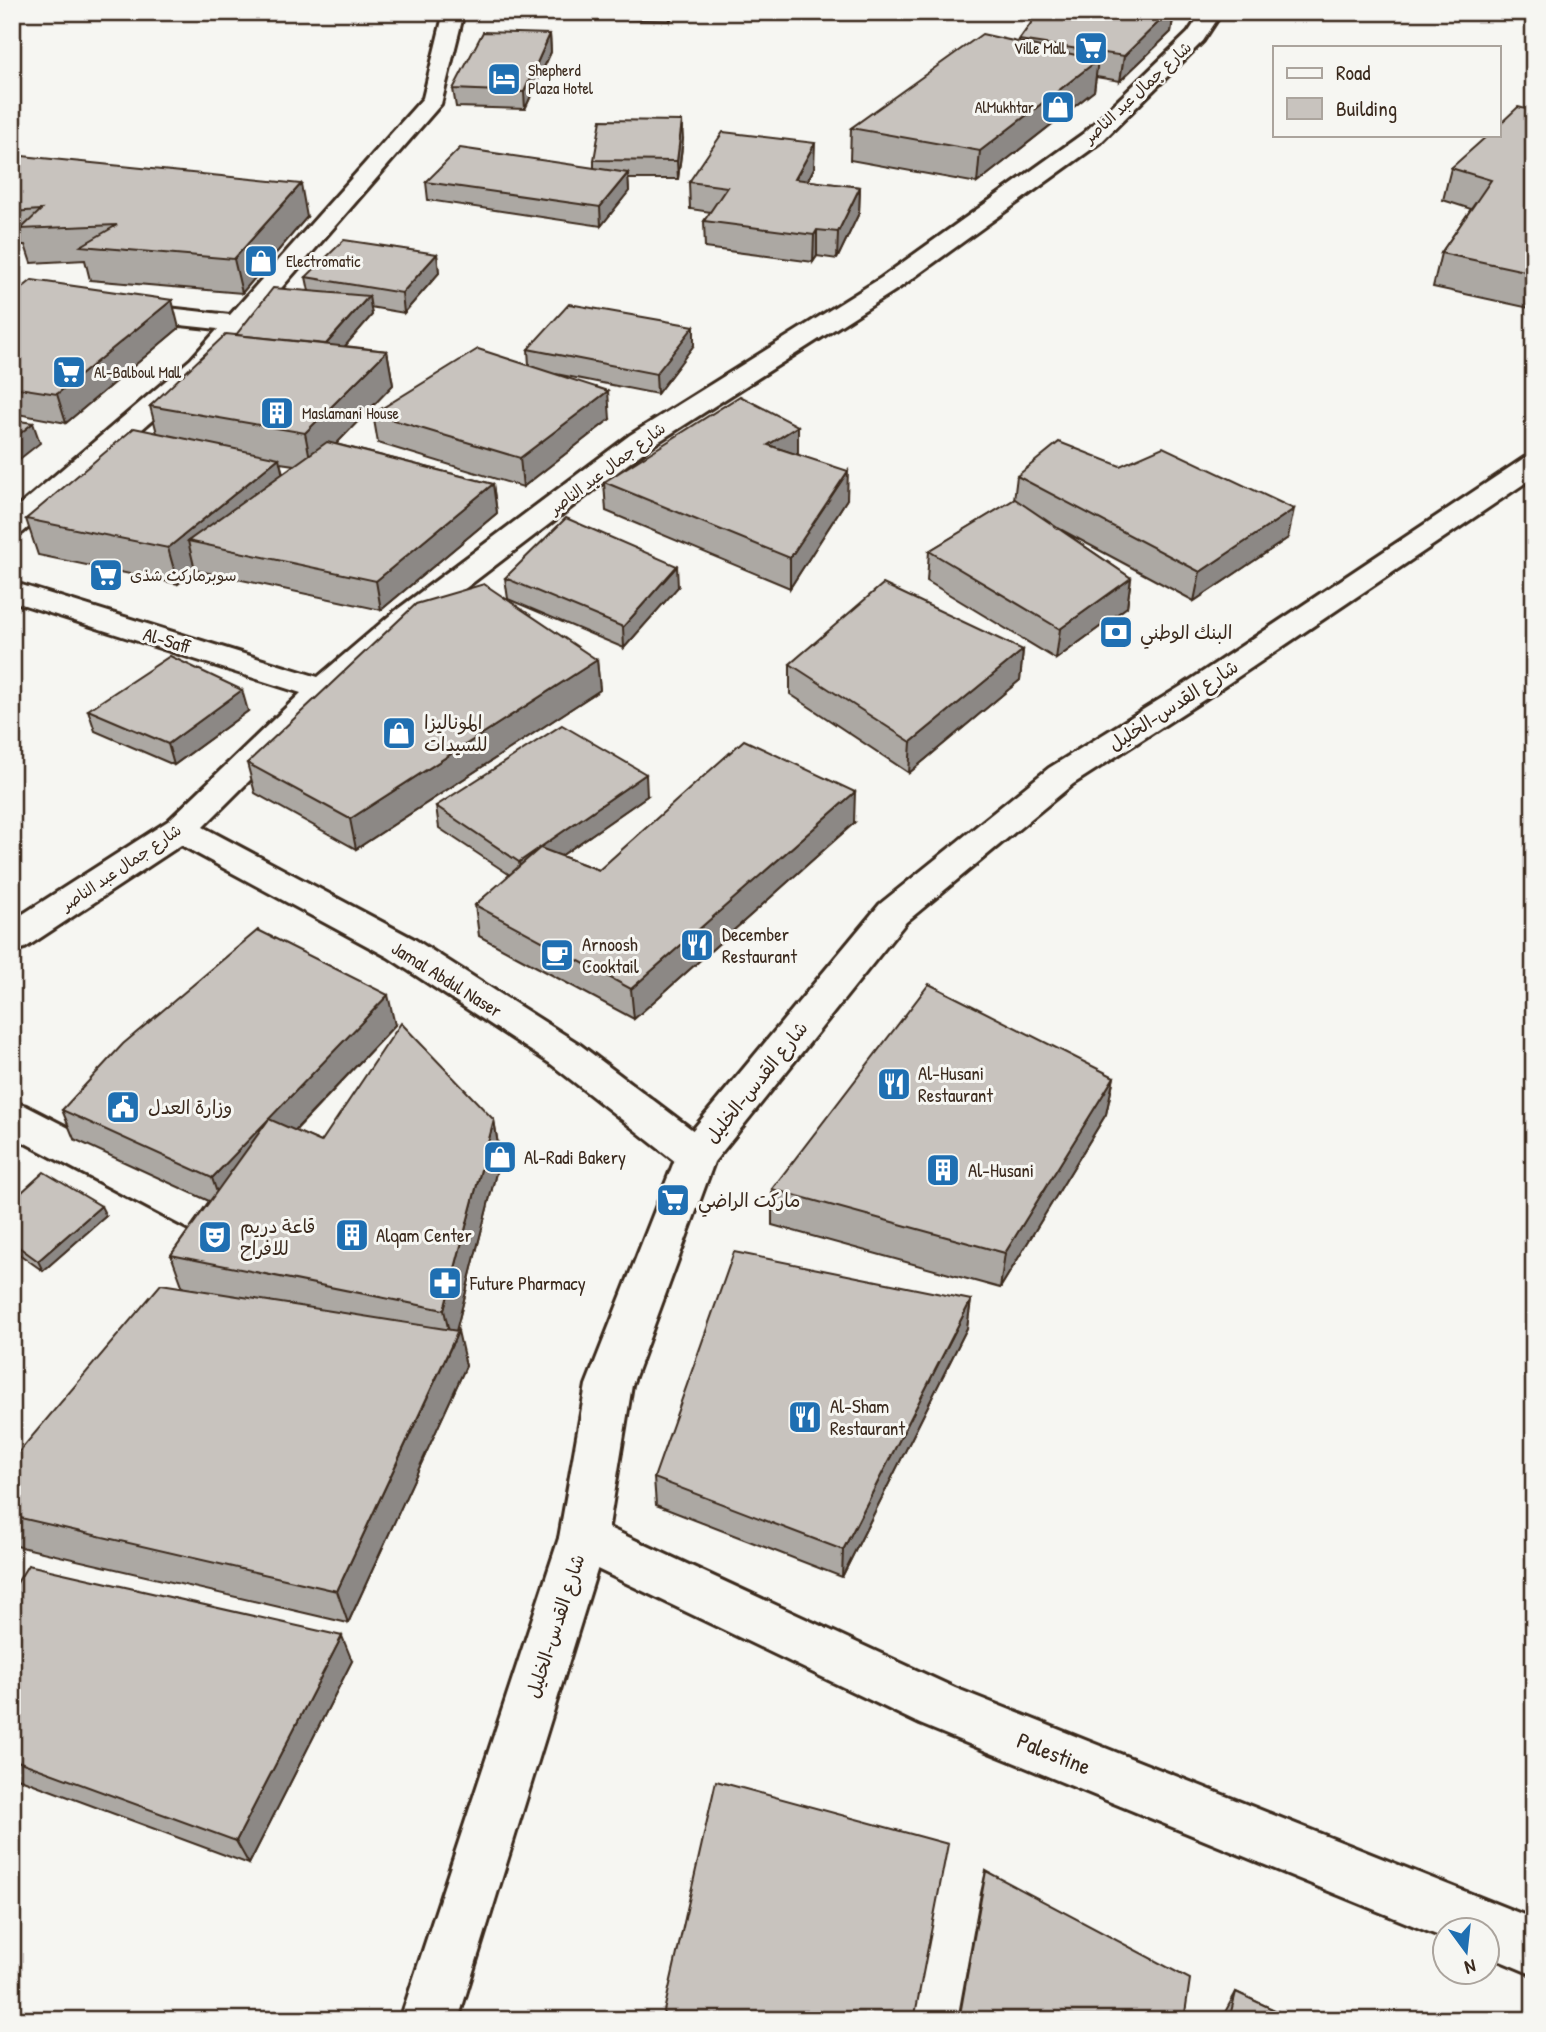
<svg xmlns="http://www.w3.org/2000/svg" width="1546" height="2032" font-family="'Patrick Hand','Playpen Sans Arabic',sans-serif">
<style>
.lines{fill:none;stroke-linecap:round;stroke-linejoin:round}
.minor-casing{stroke:#3b2a1e;stroke-width:6}
.major-casing{stroke:#3b2a1e;stroke-width:6}
.minor{fill:#f6f6f2;fill-rule:evenodd}
.major{fill:#f6f6f2;fill-rule:evenodd}
.wall{fill:#aca8a3;stroke:#3b2a1e;stroke-width:2;fill-rule:evenodd}
.shaded-wall{fill:#8c8885;stroke:#3b2a1e;stroke-width:2}
.building{fill:#c8c3be;stroke:#3b2a1e;stroke-width:2}
.labels{text-anchor:middle;dominant-baseline:central;stroke-width:6;stroke-linejoin:round;paint-order:stroke}
.far-poi-label{font-size:16px;fill:#3b2a1e;stroke:#f6f6f2;text-anchor:start}
.far-street-label{font-size:16px;fill:#3b2a1e;stroke:#f6f6f2}
.poi-label{font-size:19px;fill:#3b2a1e;stroke:#f6f6f2;text-anchor:start}
.street-label{font-size:19px;fill:#3b2a1e;stroke:#f6f6f2}
.near-street-label{font-size:23px;fill:#3b2a1e;stroke:#f6f6f2}
</style>
<rect width="100%" height="100%" fill="#f6f6f2"/>
<filter id="ink" filterUnits="userSpaceOnUse"><feTurbulence type="fractalNoise" baseFrequency=".0143" numOctaves="2"/><feDisplacementMap in="SourceGraphic" scale="14" xChannelSelector="R" yChannelSelector="G"/><feConvolveMatrix kernelMatrix="1 2 1 2 8 2 1 2 1" color-interpolation-filters="sRGB"/></filter>
<g filter="url(#ink)">
<g class="lines">
<g class="minor-casing">
<g id="minor">
<path d="M444,12H464L441,104L209,371L22,533L12,536V512L191,359L218,329L124,319L115,316L111,311L115,306L124,303L230,315L423,98Z"/>
<path d="M1202,12H1222L1203,41L1100,143L899,288L650,447L416,626L334,696L203,827L414,939L579,1044L711,1144L717,1155L711,1166L696,1171L681,1166L551,1064L388,957L181,845L25,948L12,952V921L168,821L301,693L12,601V582L318,677L394,612L630,435L881,278L1084,133L1188,33Z"/>
<path d="M12,1102L26,1106L232,1212L238,1224L232,1236L217,1241L202,1236L12,1136Z"/>
<path d="M583,1516L955,1688L1534,1919V1975L1486,1955V1930H1444V1938L920,1724L566,1554L559,1538L566,1522Z"/>
</g>
</g>
<g class="major-casing">
<path id="major" d="M1534,456V477L1205,699L1073,784L906,922L714,1162L632,1385L607,1538L458,2020H400L559,1538L586,1385L681,1144L880,904L1049,768L1183,685L1524,458Z"/>
</g>
<use href="#minor" class="minor"/>
<use href="#major" class="major"/>
</g>
<g class="wall">
<path d="M502,12H675L670,21L502,15Z"/>
<path d="M1039,12H1174L1171,32L1120,81L1096,77L1094,91L977,183L850,160L851,128L1019,42V40Z"/>
<path d="M550,34L551,52L525,109L456,107L453,89Z"/>
<path d="M1534,111V309L1433,287L1441,253L1471,209L1443,200L1451,168Z"/>
<path d="M683,139L678,179H628L629,191L601,226L428,200L426,182L594,168V160Z"/>
<path d="M12,155L307,217L242,293L90,280L85,260L31,263L25,245H12Z"/>
<path d="M814,168L808,181L860,187L859,213L837,259L817,256L813,262L705,248L704,221L711,212L690,209L689,182Z"/>
<path d="M437,254L439,273L404,313L370,307L372,315L345,346L387,351L393,385L336,444L493,484L497,513L381,610L195,570L178,584L38,555L26,519L157,433L150,406L309,291L306,277ZM280,463L294,465L283,473Z"/>
<path d="M12,296L179,328L66,423L12,413Z"/>
<path d="M694,326V345L657,394L556,374L610,419L523,487L378,443L373,414L529,365L528,349Z"/>
<path d="M798,426V454L847,499L790,588L606,511L604,482Z"/>
<path d="M1017,476L1288,538L1194,601L1058,528L1131,578L1127,607L1056,659L927,581L929,551L1014,500Z"/>
<path d="M505,578L678,587L624,648L508,599Z"/>
<path d="M1023,650L1020,680L909,773L790,694V664Z"/>
<path d="M597,660L600,690L356,849L255,793L247,763Z"/>
<path d="M88,710L248,711L174,765L95,731Z"/>
<path d="M647,796L561,856L599,870L854,823L634,1019L479,936L475,905L510,875L439,828L436,806Z"/>
<path d="M395,1025L295,1131L321,1142L494,1120L500,1157L456,1331L466,1366L348,1623L12,1545V1460L183,1288L171,1255L209,1201L74,1139L62,1110Z"/>
<path d="M1114,1077L1106,1114L1000,1288L772,1225V1189Z"/>
<path d="M12,1201L106,1216L43,1271L12,1249Z"/>
<path d="M971,1300L967,1328L842,1577L656,1505L654,1478Z"/>
<path d="M12,1591L352,1661L249,1864L12,1776Z"/>
<path d="M986,1871L1184,2020H958L981,1893Z"/>
<path d="M1236,1992L1296,2020H1223L1225,2012Z"/>
</g>
<g class="shaded-wall">
<path d="M669,12H675L670,21Z"/>
<path d="M1169,12H1174L1171,32L1120,81L1124,56Z"/>
<path d="M550,34L551,52L525,109L524,92Z"/>
<path d="M1098,60L1094,91L977,183L980,151Z"/>
<path d="M682,121L683,139L678,179L677,161Z"/>
<path d="M815,143L814,168L795,206V179Z"/>
<path d="M628,173L629,191L601,226L600,207Z"/>
<path d="M301,184L307,217L242,293L234,259Z"/>
<path d="M860,187L859,213L837,259L838,232Z"/>
<path d="M817,230V256L813,262L814,235Z"/>
<path d="M437,254L439,273L404,313L402,293Z"/>
<path d="M369,296L372,315L325,369L322,349Z"/>
<path d="M172,300L179,328L66,423L57,394Z"/>
<path d="M694,326V345L657,394L656,374Z"/>
<path d="M387,351L393,385L312,469L305,433Z"/>
<path d="M608,391L610,419L523,487L520,458Z"/>
<path d="M33,423L40,443L12,465V440Z"/>
<path d="M798,426V455L768,445Z"/>
<path d="M279,458L287,494L188,541L195,570L178,584L168,548Z"/>
<path d="M848,471L847,499L790,588V558Z"/>
<path d="M493,484L497,513L381,610L376,581Z"/>
<path d="M1294,509L1288,538L1194,601L1200,572Z"/>
<path d="M677,566L678,587L624,648L623,627Z"/>
<path d="M1131,578L1127,607L1056,659L1060,629Z"/>
<path d="M1023,650L1020,680L909,773L911,742Z"/>
<path d="M597,660L600,690L356,849L350,819Z"/>
<path d="M242,690L248,711L174,765L168,744Z"/>
<path d="M646,774L647,796L522,883L519,862Z"/>
<path d="M855,792L854,823L634,1019L631,989Z"/>
<path d="M388,995L395,1025L222,1207L212,1178Z"/>
<path d="M1114,1077L1106,1114L1000,1288L1005,1253Z"/>
<path d="M494,1120L500,1157L453,1343L458,1331L466,1366L348,1623L337,1591L452,1345L444,1310Z"/>
<path d="M101,1206L106,1216L43,1271L38,1261Z"/>
<path d="M971,1300L967,1328L842,1577L843,1550Z"/>
<path d="M342,1636L352,1661L249,1864L236,1841Z"/>
</g>
<g class="building">
<path d="M1039,12H1169L1124,56L1019,40Z"/>
<path d="M483,32L550,34L524,92L453,89Z"/>
<path d="M982,34L1098,60L980,151L851,128Z"/>
<path d="M1518,107L1534,111V273L1441,253L1491,180L1451,168L1488,135H1499V125Z"/>
<path d="M601,120L682,121L677,161L594,160Z"/>
<path d="M723,132L815,143L795,179L860,187L838,232L817,230L814,235L704,221L727,187L689,182Z"/>
<path d="M460,148L628,173L600,207L426,182Z"/>
<path d="M12,155L301,184L234,259L81,246L117,225L21,229L41,210L12,212Z"/>
<path d="M344,240L437,254L402,293L306,277Z"/>
<path d="M32,280L172,300L57,394L12,387V296Z"/>
<path d="M273,288L369,296L326,344L236,335Z"/>
<path d="M569,304L694,326L656,374L528,349Z"/>
<path d="M226,334L387,351L305,433L150,406Z"/>
<path d="M478,349L608,391L520,458L373,414Z"/>
<path d="M740,396L798,426L768,445L848,471L790,558L604,482Z"/>
<path d="M12,420L33,423L12,440Z"/>
<path d="M134,428L279,458L168,548L26,519Z"/>
<path d="M327,442L493,484L376,581L188,541Z"/>
<path d="M1059,442L1120,466L1163,447L1294,509L1200,572L1017,476Z"/>
<path d="M1015,499L1131,578L1060,629L929,551Z"/>
<path d="M566,518L677,566L623,627L505,578Z"/>
<path d="M484,584L597,660L350,819L247,763L416,604Z"/>
<path d="M883,584L1023,650L911,742L790,664Z"/>
<path d="M170,656L242,690L168,744L88,710Z"/>
<path d="M562,725L646,774L519,862L436,806Z"/>
<path d="M744,740L855,792L631,989L475,905L540,848L599,870Z"/>
<path d="M258,930L388,995L212,1178L62,1110L123,1044Z"/>
<path d="M929,984L1114,1077L1005,1253L772,1189Z"/>
<path d="M401,1023L494,1120L444,1310L171,1255L269,1119L321,1142Z"/>
<path d="M44,1172L101,1206L38,1261L12,1242V1201Z"/>
<path d="M734,1252L971,1300L843,1550L654,1478Z"/>
<path d="M161,1284L458,1331L337,1591L12,1516V1460Z"/>
<path d="M28,1565L342,1636L236,1841L12,1759V1591Z"/>
<path d="M716,1781L948,1844L914,2020H662Z"/>
<path d="M986,1871L1190,1979L1184,2020H959Z"/>
<path d="M1236,1992L1296,2020H1229Z"/>
</g>
</g>
<defs>
<g id="supermarket-square" transform="scale(1.75)"><rect x="-9" y="-9" width="18" height="18" rx="4" fill="#1f6fb2" stroke="#f6f6f2"/><path d="M-6-5.5h2.5l.6 2H6L4.5 2H-2.5L-4.4-4H-6ZM-1.5 3.2a1.3 1.3 0 1 0 .1 0ZM3 3.2a1.3 1.3 0 1 0 .1 0Z" fill="#fff"/></g>
<g id="hotel-square" transform="scale(1.75)"><rect x="-9" y="-9" width="18" height="18" rx="4" fill="#1f6fb2" stroke="#f6f6f2"/><path d="M-6-4.5h1.5V1H6V5H4.5V3h-9V5H-6ZM-4 0a1.8 1.8 0 1 1 3.6 0ZM.5 0V-2.5h3Q6-2.5 6 0Z" fill="#fff"/></g>
<g id="shop-square" transform="scale(1.75)"><rect x="-9" y="-9" width="18" height="18" rx="4" fill="#1f6fb2" stroke="#f6f6f2"/><path d="M-5-2.5h2.3a2.7 3.5 0 0 1 5.4 0H5L5.5 6h-11ZM-1.5-2.5h3a1.5 2.3 0 0 0-3 0Z" fill="#fff"/></g>
<g id="building-square" transform="scale(1.75)"><rect x="-9" y="-9" width="18" height="18" rx="4" fill="#1f6fb2" stroke="#f6f6f2"/><path d="M-4-6H4V6H1V3H-1V6H-4ZM-2.5-4.3h1.7v1.8h-1.7ZM.8-4.3h1.7v1.8H.8ZM-2.5-1h1.7V.8h-1.7ZM.8-1h1.7V.8H.8Z" fill="#fff"/></g>
<g id="bank-square" transform="scale(1.75)"><rect x="-9" y="-9" width="18" height="18" rx="4" fill="#1f6fb2" stroke="#f6f6f2"/><path d="M-6-4H6V4H-6ZM0-2.3a2.3 2.3 0 1 0 0 4.6a2.3 2.3 0 1 0 0-4.6Z" fill="#fff"/></g>
<g id="restaurant-square" transform="scale(1.75)"><rect x="-9" y="-9" width="18" height="18" rx="4" fill="#1f6fb2" stroke="#f6f6f2"/><path d="M-5-6h1v4h1v-4h1v4h1v-4h1v5L-1.5 .5V6h-2V.5L-5-1ZM5-6V6H3V1.5H1.5Q1.5-4 5-6Z" fill="#fff"/></g>
<g id="cafe-square" transform="scale(1.75)"><rect x="-9" y="-9" width="18" height="18" rx="4" fill="#1f6fb2" stroke="#f6f6f2"/><path d="M-5.5-4.5H6V0H3Q3 3.5 0 3.5H-2.5Q-5.5 3.5-5.5 0ZM3-3.2v2h1.7v-2ZM-6 4.5H4V6H-6Z" fill="#fff"/></g>
<g id="civic-square" transform="scale(1.75)"><rect x="-9" y="-9" width="18" height="18" rx="4" fill="#1f6fb2" stroke="#f6f6f2"/><path d="M-.6-6.5H3V-4.5H.6V-3L4-1V1h2V6H-6V1h2V-1L-.6-3ZM-1.2 2.5V6h2.4V2.5Z" fill="#fff"/></g>
<g id="theatre-square" transform="scale(1.75)"><rect x="-9" y="-9" width="18" height="18" rx="4" fill="#1f6fb2" stroke="#f6f6f2"/><path d="M-5-5.5Q0-4 5-5.5V0Q5 5 0 6Q-5 5-5 0ZM-3.3-2.5H-1v1.5H-3.3ZM1-2.5H3.3v1.5H1ZM-2.8 1Q0 5.5 2.8 1Z" fill="#fff"/></g>
<g id="pharmacy-square" transform="scale(1.75)"><rect x="-9" y="-9" width="18" height="18" rx="4" fill="#1f6fb2" stroke="#f6f6f2"/><path d="M-2-6h4v4h4v4h-4v4h-4v-4h-4v-4h4Z" fill="#fff"/></g>
</defs>
<g fill-rule="evenodd">
<use href="#supermarket-square" x="1091" y="48"/>
<use href="#hotel-square" x="504" y="79"/>
<use href="#shop-square" x="1058" y="107"/>
<use href="#shop-square" x="261" y="261"/>
<use href="#supermarket-square" x="69" y="372"/>
<use href="#building-square" x="277" y="413"/>
<use href="#supermarket-square" x="106" y="575"/>
<use href="#bank-square" x="1116" y="632"/>
<use href="#shop-square" x="399" y="733"/>
<use href="#restaurant-square" x="697" y="945"/>
<use href="#cafe-square" x="557" y="955"/>
<use href="#restaurant-square" x="894" y="1084"/>
<use href="#civic-square" x="123" y="1107"/>
<use href="#shop-square" x="500" y="1157"/>
<use href="#building-square" x="943" y="1170"/>
<use href="#supermarket-square" x="673" y="1200"/>
<use href="#building-square" x="352" y="1235"/>
<use href="#theatre-square" x="215" y="1237"/>
<use href="#pharmacy-square" x="445" y="1283"/>
<use href="#restaurant-square" x="805" y="1417"/>
</g>
<g class="labels">
<g class="far-poi-label">
<text x="1066" y="48" text-anchor="end">Ville Mall</text>
<text x="528" y="70">Shepherd<tspan x="528" dy="18">Plaza Hotel</tspan></text>
<text x="1034" y="107" text-anchor="end">AlMukhtar</text>
<text x="286" y="261">Electromatic</text>
<text x="94" y="372">Al-Balboul Mall</text>
<text x="302" y="413">Maslamani House</text>
<text x="130" y="575">سوبرماركت شذى</text>
</g>
<g class="far-street-label">
<text transform="translate(1137 92) rotate(-43)">شارع جمال عبد الناصر</text>
<text transform="translate(607 468) rotate(-37)">شارع جمال عبد الناصر</text>
<text transform="translate(121 867) rotate(-34)">شارع جمال عبد الناصر</text>
</g>
<g class="poi-label">
<text x="1140" y="632">البنك الوطني</text>
<text x="424" y="722">الموناليزا<tspan x="424" dy="22">للسيدات</tspan></text>
<text x="722" y="934">December<tspan x="722" dy="22">Restaurant</tspan></text>
<text x="582" y="944">Arnoosh<tspan x="582" dy="22">Cooktail</tspan></text>
<text x="918" y="1073">Al-Husani<tspan x="918" dy="22">Restaurant</tspan></text>
<text x="148" y="1107">وزارة العدل</text>
<text x="524" y="1157">Al-Radi Bakery</text>
<text x="968" y="1170">Al-Husani</text>
<text x="698" y="1200">ماركت الراضي</text>
<text x="240" y="1226">قاعة دريم<tspan x="240" dy="22">للافراح</tspan></text>
<text x="376" y="1235">Alqam Center</text>
<text x="470" y="1283">Future Pharmacy</text>
<text x="830" y="1406">Al-Sham<tspan x="830" dy="22">Restaurant</tspan></text>
</g>
<g class="street-label">
<text transform="translate(167 640) rotate(17)">Al-Saff</text>
<text transform="translate(1173 705) rotate(-33)">شارع القدس-الخليل</text>
<text transform="translate(447 979) rotate(32)">Jamal Abdul Naser</text>
<text transform="translate(756 1082) rotate(-51)">شارع القدس-الخليل</text>
<text transform="translate(555 1626) rotate(-72)">شارع القدس-الخليل</text>
</g>
<g class="near-street-label">
<text transform="translate(1054 1753) rotate(22)">Palestine</text>
</g>
</g>
<rect width="1546" height="2032" fill="none" stroke="#f6f6f2" stroke-width="42"/>
<rect x="21" y="21" width="1504" height="1990" fill="none" stroke="#3b2a1e" stroke-width="2.5" filter="url(#ink)"/>
<rect x="1273" y="46" width="228" height="91" fill="#f6f6f2" stroke="#aba49d" stroke-width="2"/>
<rect x="1287" y="68" width="35" height="10" fill="#f6f6f2" stroke="#aba49d" stroke-width="2"/>
<text x="1336" y="80" font-size="21" fill="#3b2a1e">Road</text>
<rect x="1287" y="98" width="35" height="21" fill="#c8c3be" stroke="#aba49d" stroke-width="2"/>
<text x="1336" y="116" font-size="21" fill="#3b2a1e">Building</text>
<g transform="translate(1466 1951) rotate(165)"><circle r="33" fill="#f6f6f2" stroke="#aba49d" stroke-width="2"/>
<path d="M0-5L12 26L0 18L-12 26Z" fill="#1f6fb2"/>
<text y="-10" font-size="19" font-weight="bold" text-anchor="middle" fill="#3b2a1e">N</text>
</g>
</svg>
